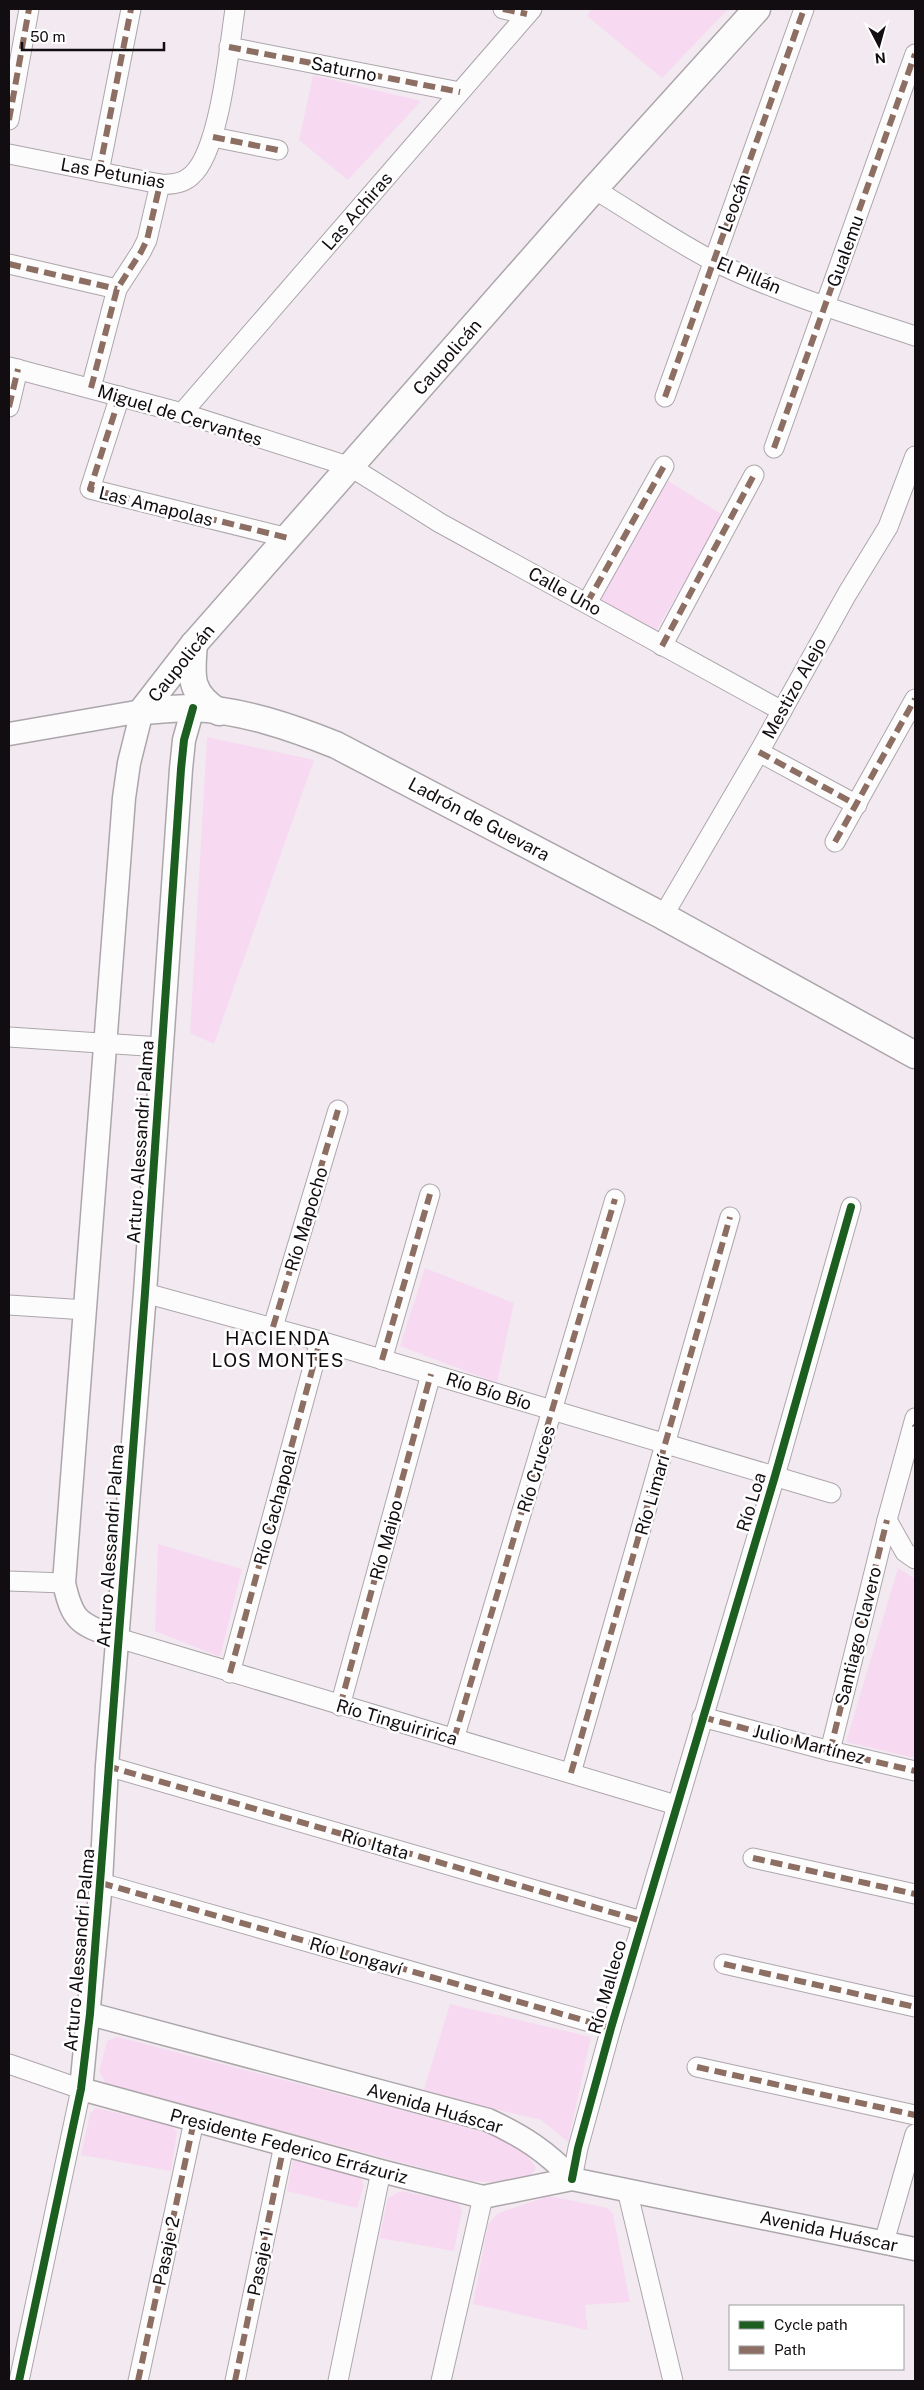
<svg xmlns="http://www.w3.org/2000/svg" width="924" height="2390" font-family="'Public Sans',sans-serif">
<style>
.green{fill:#f7daf1}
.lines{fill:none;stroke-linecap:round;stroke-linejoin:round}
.minor-casing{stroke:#aca6ab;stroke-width:21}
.tertiary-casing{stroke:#aca6ab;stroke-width:25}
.secondary-casing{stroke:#aca6ab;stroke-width:29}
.minor{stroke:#fdfcfd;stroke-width:19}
.tertiary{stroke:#fdfcfd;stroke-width:22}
.secondary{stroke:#fdfcfd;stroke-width:26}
.quiet{stroke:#8d6e63;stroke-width:6;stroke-dasharray:12 6;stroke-linecap:butt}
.cycleway-casing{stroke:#fff;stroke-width:11}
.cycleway{stroke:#1b5e20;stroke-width:8}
.labels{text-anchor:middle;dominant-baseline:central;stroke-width:5;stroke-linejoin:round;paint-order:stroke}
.street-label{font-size:18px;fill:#120d11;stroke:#fff}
.neighbourhood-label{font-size:19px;letter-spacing:1px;fill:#120d11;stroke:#fff}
</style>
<rect width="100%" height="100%" fill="#f2eaf0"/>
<g class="green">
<path d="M592,9H728L662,78L587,16Z"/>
<path d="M313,75L421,101L348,180L299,140Z"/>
<path d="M665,479L723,515L653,636L595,601Z"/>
<path d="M207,737L314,760L214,1044L190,1033Z"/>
<path d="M425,1268L514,1303L497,1383L400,1346Z"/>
<path d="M158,1544L242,1569L220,1657L155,1631Z"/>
<path d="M898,1568L915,1579V1758L846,1742Z"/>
<path d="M450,2004L591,2037L568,2142L541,2120L423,2092Z"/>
<path d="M118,2037L474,2129C497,2137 523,2145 536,2168L530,2176L493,2182L471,2181L106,2084L99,2071L107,2041Z"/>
<path d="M96,2108L171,2125L177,2132L171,2171L81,2155L90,2114Z"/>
<path d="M293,2159L361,2177L364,2185L357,2208L287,2191Z"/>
<path d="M401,2191L457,2202L462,2211L454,2251L379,2238L388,2198Z"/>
<path d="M549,2196L608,2208L613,2214L630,2302L585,2305L588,2330L473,2304L488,2224L498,2213Z"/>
</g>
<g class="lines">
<g class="minor-casing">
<g id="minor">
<path d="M503,9L527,14"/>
<path d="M229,47L460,92"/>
<path d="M9,120L29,9"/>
<path d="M213,137L278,150"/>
<path d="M9,154L160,184C172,185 183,184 192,175C220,150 229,48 235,9"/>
<path d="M99,172L131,9"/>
<path d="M594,189C634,213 674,241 715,262C779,293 848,314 915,336"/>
<path d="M9,264L117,289"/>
<path d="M9,367L182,413L351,467L440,523L782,711"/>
<path d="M91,388L117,289L141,252L147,240L160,184"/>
<path d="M120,396L90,489L288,538"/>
<path d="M665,397L804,9"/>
<path d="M9,407L18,369"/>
<path d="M182,413L532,9"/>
<path d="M774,448L915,54"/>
<path d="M587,603L664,466"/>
<path d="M662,646L754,475"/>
<path d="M759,752L857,805"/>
<path d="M835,842L915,699"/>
<path d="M663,916L759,752L847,594L888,527L915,456"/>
<path d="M9,1037L161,1047"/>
<path d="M145,1293L320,1341L831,1493"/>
<path d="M9,1305L86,1310"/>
<path d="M273,1327L338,1110"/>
<path d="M382,1360L430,1194"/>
<path d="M915,1418L887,1520L905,1552L915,1559"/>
<path d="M9,1581L64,1583"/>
<path d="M118,1638L676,1805"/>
<path d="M230,1673L320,1341"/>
<path d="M340,1706L431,1374"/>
<path d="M702,1717L830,1751L915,1771"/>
<path d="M454,1739L615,1199"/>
<path d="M830,1751L887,1520"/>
<path d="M107,1766L642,1921"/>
<path d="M571,1773L730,1217"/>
<path d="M753,1858L915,1894"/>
<path d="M101,1883L611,2028"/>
<path d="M724,1964L915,2007"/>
<path d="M9,2064L81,2089L19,2381"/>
<path d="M697,2067L915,2115"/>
<path d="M572,2179L578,2148L611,2028L775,1476L851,1207"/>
<path d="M627,2190L673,2381"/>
<path d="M884,2242L915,2134"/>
<path d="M138,2381L194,2121"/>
<path d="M235,2381L284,2145"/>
<path d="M338,2381L381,2171"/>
<path d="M441,2381L483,2197"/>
</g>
</g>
<g class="tertiary-casing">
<g id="tertiary">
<path d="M193,708L184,740L181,769L145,1293L107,1766L101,1883L81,2089L381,2171L483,2197L572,2179"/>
<path d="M9,734L142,711L129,763L124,798L64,1583C73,1624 81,1624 118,1638"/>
<path d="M90,2014L488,2120C521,2135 548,2152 572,2179L915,2249"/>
</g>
</g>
<g class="secondary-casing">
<g id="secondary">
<path d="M194,644C191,677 189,693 219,712"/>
<path d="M142,711L194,644L594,189L757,9"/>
<path d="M142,711C159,710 176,708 192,708C242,710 291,727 336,745L663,916L915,1055"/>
</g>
</g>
<use href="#minor" class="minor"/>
<use href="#tertiary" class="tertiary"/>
<use href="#secondary" class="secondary"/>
<g class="quiet">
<path d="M503,9L527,14"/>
<path d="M229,47L460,92"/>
<path d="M9,120L29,9"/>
<path d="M213,137L278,150"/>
<path d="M99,172L131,9"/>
<path d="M9,264L117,289"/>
<path d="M91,388L117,289L141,252L147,240L160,184"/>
<path d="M120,396L90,489L288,538"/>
<path d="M665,397L804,9"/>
<path d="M9,407L18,369"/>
<path d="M774,448L915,54"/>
<path d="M587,603L664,466"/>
<path d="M662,646L754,475"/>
<path d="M759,752L857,805"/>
<path d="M835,842L915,699"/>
<path d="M273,1327L338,1110"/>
<path d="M382,1360L430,1194"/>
<path d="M914,1424L915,1425"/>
<path d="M230,1673L320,1341"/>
<path d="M340,1706L431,1374"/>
<path d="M702,1717L830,1751L915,1771"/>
<path d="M454,1739L615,1199"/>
<path d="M830,1751L887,1520"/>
<path d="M107,1766L642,1921"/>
<path d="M571,1773L730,1217"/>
<path d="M753,1858L915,1894"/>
<path d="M101,1883L611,2028"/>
<path d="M724,1964L915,2007"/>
<path d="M697,2067L915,2115"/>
<path d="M138,2381L194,2121"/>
<path d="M235,2381L284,2145"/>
</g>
<g class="cycleway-casing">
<g id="cycleway">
<path d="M572,2179L578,2148L611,2028L775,1476L851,1207"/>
<path d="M19,2381L81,2089L90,2014L145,1293L181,769L184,740L193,708"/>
</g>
</g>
<use href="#cycleway" class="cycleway"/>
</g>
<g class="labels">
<g class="street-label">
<text transform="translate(344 69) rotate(11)">Saturno</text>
<text transform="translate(113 173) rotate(10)">Las Petunias</text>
<text transform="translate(734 203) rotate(-70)">Leocán</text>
<text transform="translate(357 211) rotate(-49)">Las Achiras</text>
<text transform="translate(845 251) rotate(-70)">Gualemu</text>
<text transform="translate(749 275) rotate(23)">El Pillán</text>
<text transform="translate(447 357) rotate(-49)">Caupolicán</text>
<text transform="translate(180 415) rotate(17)">Miguel de Cervantes</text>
<text transform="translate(156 506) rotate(14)">Las Amapolas</text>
<text transform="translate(565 591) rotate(29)">Calle Uno</text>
<text transform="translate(181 663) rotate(-51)">Caupolicán</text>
<text transform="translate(794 688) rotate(-61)">Mestizo Alejo</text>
<text transform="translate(479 819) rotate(28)">Ladrón de Guevara</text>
<text transform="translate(140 1142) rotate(-86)">Arturo Alessandri Palma</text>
<text transform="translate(306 1219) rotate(-73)">Río Mapocho</text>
<text transform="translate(489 1391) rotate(17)">Río Bío Bío</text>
<text transform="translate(536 1469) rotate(-73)">Río Cruces</text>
<text transform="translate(652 1495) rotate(-74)">Río Limarí</text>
<text transform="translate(751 1502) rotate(-73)">Río Loa</text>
<text transform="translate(275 1507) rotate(-75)">Río Cachapoal</text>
<text transform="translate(386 1540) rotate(-75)">Río Maipo</text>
<text transform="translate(110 1546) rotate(-86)">Arturo Alessandri Palma</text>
<text transform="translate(858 1636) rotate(-76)">Santiago Clavero</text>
<text transform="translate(397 1722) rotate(16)">Río Tinguiririca</text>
<text transform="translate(809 1744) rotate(14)">Julio Martínez</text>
<text transform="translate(375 1844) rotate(16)">Río Itata</text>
<text transform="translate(79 1950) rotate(-85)">Arturo Alessandri Palma</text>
<text transform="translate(356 1956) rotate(16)">Río Longaví</text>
<text transform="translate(607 1987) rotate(-74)">Río Malleco</text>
<text transform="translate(435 2108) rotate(16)">Avenida Huáscar</text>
<text transform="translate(289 2146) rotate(15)">Presidente Federico Errázuriz</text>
<text transform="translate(829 2231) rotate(12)">Avenida Huáscar</text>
<text transform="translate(166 2251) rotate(-78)">Pasaje 2</text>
<text transform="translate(260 2263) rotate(-78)">Pasaje 1</text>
</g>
<g class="neighbourhood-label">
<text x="278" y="1338">HACIENDA<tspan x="278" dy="22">LOS MONTES</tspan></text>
</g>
</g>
<rect width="924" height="2390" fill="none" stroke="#120d11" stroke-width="20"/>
<rect x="729" y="2305" width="175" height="65" fill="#ffffff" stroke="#a09ea0"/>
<rect x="739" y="2321" width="25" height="8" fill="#1b5e20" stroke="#a09ea0"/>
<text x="774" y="2330" font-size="15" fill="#120d11">Cycle path</text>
<rect x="739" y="2346" width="25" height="8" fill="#8d6e63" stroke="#a09ea0"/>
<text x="774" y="2355" font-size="15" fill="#120d11">Path</text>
<g transform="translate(879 45) rotate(174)" stroke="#ffffff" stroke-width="4" paint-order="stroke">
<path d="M0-4L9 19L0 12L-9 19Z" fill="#120d11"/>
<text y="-8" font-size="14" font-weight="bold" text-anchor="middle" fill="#120d11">N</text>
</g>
<path d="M22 42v8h142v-8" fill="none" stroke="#120d11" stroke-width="2.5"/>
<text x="30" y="42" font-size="15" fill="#120d11" stroke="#ffffff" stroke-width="4" paint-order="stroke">50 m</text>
</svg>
